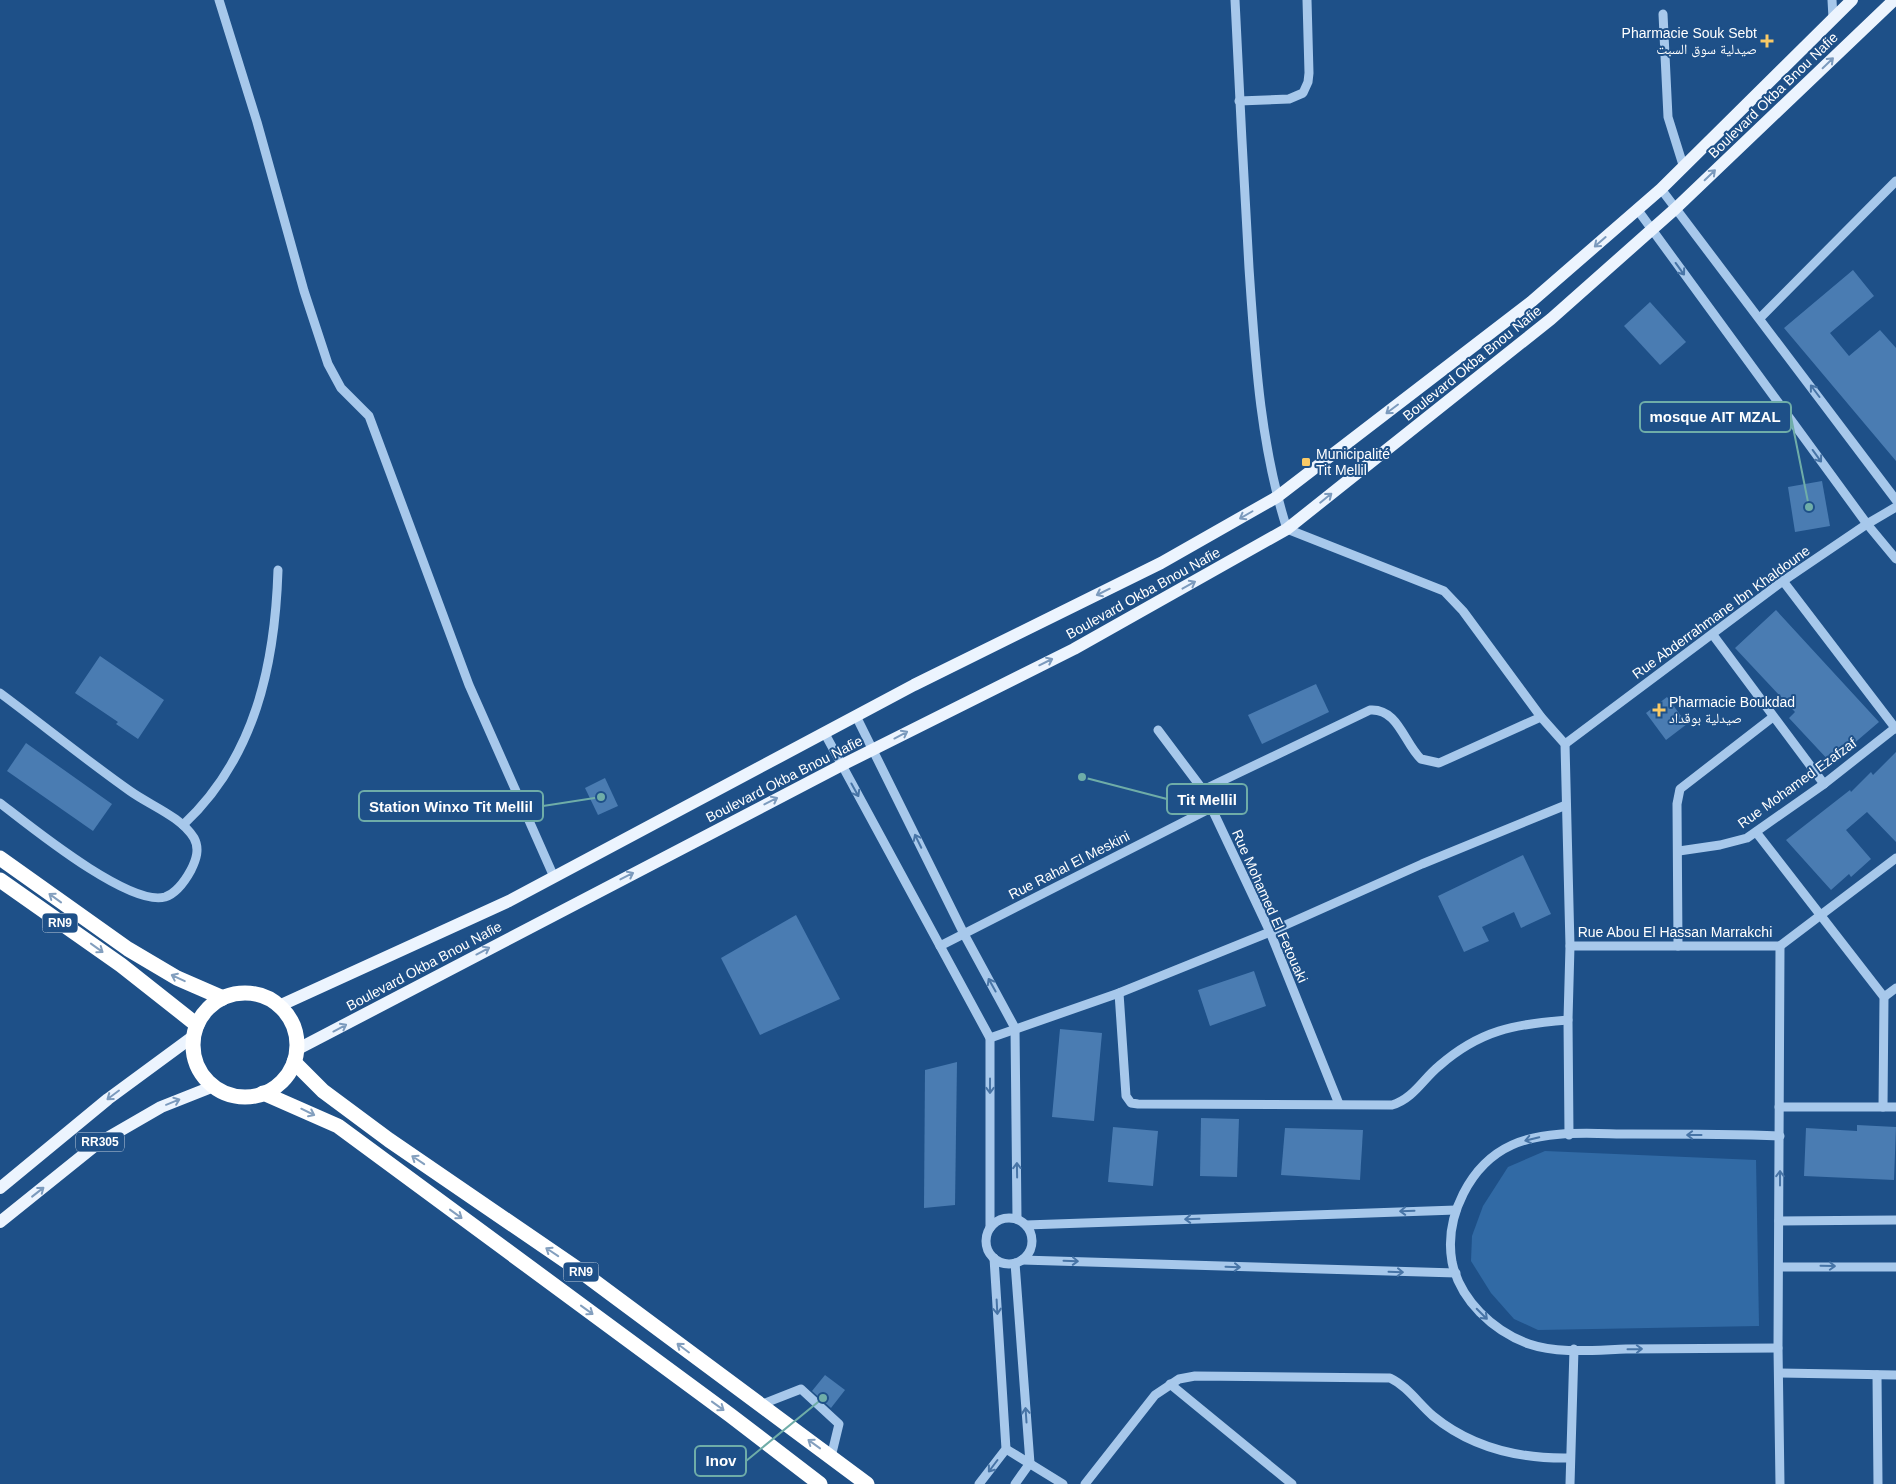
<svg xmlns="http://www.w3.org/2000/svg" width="1896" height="1484" font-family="Helvetica,'Noto Naskh Arabic',sans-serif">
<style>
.green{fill:#316aa5}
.building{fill:#4a7cb2}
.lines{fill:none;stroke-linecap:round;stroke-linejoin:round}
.minor{stroke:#a7c8eb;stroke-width:9}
.major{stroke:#ecf4fe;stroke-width:12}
.highway{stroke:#fff;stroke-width:15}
.oneway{stroke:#7b9abd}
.oneway2{stroke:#4774a6}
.oneway3{stroke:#839fbe}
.poi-dot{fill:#faca66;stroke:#1e5088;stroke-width:2}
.labels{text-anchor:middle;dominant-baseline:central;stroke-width:4;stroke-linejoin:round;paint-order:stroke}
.shield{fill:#1e5088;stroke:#bccadb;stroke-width:1}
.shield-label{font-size:12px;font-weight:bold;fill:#fff}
.poi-label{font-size:14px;fill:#fff;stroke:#1e5088;text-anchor:start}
.street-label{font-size:14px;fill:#fff;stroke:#1e5088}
.leader{fill:none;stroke:#6fada8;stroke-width:2}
.callout-dot{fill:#6fada8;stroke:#1e5088;stroke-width:2}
.callout{fill:#1e5088;stroke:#6fada8;stroke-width:2}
.callout-label{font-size:15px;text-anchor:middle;font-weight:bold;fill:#fff}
</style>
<rect width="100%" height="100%" fill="#1e5088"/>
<path class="green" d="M1545,1151L1756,1160L1759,1326L1538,1330L1514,1319L1491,1293L1471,1261L1472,1236L1483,1206L1508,1167Z"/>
<g class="building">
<path d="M1853,270L1874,296L1830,333L1849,356L1880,330L1896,348V461L1784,328Z"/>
<path d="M1650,302L1686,342L1660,365L1624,326Z"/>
<path d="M1822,481L1830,526L1795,532L1788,487Z"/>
<path d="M1776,610L1879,722L1831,763L1789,718L1795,712L1735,648Z"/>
<path d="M100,656L164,700L138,739L116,724L118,722L75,693Z"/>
<path d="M1316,684L1329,712L1262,744L1248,715Z"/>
<path d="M1667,697L1687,724L1666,740L1646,713Z"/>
<path d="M26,743L112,804L93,831L7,771Z"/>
<path d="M1896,752V842L1867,812L1846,830L1871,859L1851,877L1849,874L1831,890L1786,840L1850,790L1851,792L1871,772L1873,775Z"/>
<path d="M605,778L618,806L598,815L585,788Z"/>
<path d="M1523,855L1551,914L1521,928L1514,912L1482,927L1489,941L1464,952L1438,896Z"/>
<path d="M796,915L840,999L760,1035L721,958Z"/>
<path d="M1254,971L1266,1006L1210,1026L1198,990Z"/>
<path d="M1060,1029L1102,1033L1094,1121L1052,1117Z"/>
<path d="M957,1062L955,1205L924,1208L925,1070Z"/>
<path d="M1201,1118L1239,1119L1237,1177L1200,1176Z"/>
<path d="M1857,1125L1896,1127L1894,1180L1804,1176L1806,1128L1857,1131Z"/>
<path d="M1113,1127L1158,1131L1153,1186L1108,1182Z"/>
<path d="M1285,1128L1363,1130L1360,1180L1281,1175Z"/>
<path d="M825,1375L845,1390L831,1408L812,1391Z"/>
</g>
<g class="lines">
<g class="minor">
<path d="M219,0L257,122L304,291L328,364L341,388L369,416L469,685L554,877"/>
<path d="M1235,0C1239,89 1244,179 1249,268C1255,356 1260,445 1287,529L1444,591L1463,611L1541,717L1565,744L1570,946L1568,1020L1569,1135"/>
<path d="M1832,0L1833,18"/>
<path d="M1663,14L1668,117L1683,165"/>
<path d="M1239,101L1289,99L1303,93L1308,82L1309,73L1307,0"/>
<path d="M1661,189L1896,500"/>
<path d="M1637,209L1867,524L1896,559"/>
<path d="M1760,318L1896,181"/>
<path d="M1783,581L1896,729"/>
<path d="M1713,635L1824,784"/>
<path d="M0,693C43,725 86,760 130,791C151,806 180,816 194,838C200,849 196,860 191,870C185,881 177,893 165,897C129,907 30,826 0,803"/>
<path d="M856,716L964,934L1015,1028L1017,1219"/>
<path d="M1158,730L1203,790L1270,932L1339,1104"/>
<path d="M824,732L990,1038V1228"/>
<path d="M1565,744L1783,581L1867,524L1896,507"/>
<path d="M1203,790L1370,710C1398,708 1404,743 1421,759L1439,763L1541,717"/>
<path d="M183,825C255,758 275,665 278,570"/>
<path d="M1756,832L1884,997L1883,1107"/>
<path d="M1679,851L1720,845L1747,838L1824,784L1895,728"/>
<path d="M940,946L1211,808"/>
<path d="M1570,946H1780"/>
<path d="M1678,946L1677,804L1680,789L1773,717"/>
<path d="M1780,946L1778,1348L1780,1484"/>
<path d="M1780,946L1896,858"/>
<path d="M1119,993L1126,1096L1131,1103L1138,1104L1392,1105C1413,1099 1423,1079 1439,1066C1480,1030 1515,1024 1568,1020"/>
<path d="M1884,997L1896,988"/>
<path d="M990,1038L1119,993L1270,932L1422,864L1566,805"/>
<path d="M1779,1107H1896"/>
<circle cx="1009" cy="1241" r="23"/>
<path d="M1779,1221L1896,1220"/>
<path d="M1026,1225L1456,1210"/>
<path d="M1022,1260L1456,1273"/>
<path d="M1015,1263L1030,1463L1015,1484"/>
<path d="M1779,1267H1896"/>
<path d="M1778,1348C1727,1348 1676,1349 1626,1349C1595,1350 1558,1354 1529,1344C1493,1331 1460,1300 1452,1262C1444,1217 1470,1164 1512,1145C1548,1129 1593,1134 1632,1134C1681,1134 1730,1134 1780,1136"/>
<path d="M1780,1373L1896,1375"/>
<path d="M1877,1375L1878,1484"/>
<path d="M1170,1384L1292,1484"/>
<path d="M760,1405L801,1389L839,1424L831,1457"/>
<path d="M1006,1449L1063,1484"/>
<path d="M979,1484L1006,1449L994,1258"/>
<path d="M1085,1484L1155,1395L1179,1379L1195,1376L1390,1378C1407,1386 1419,1404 1433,1416C1472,1448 1521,1459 1570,1458"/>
<path d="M1570,1484L1574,1349"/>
</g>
<g class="major">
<path d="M279,1006L509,901L914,685L1161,563L1277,497L1531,302L1661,189L1852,0"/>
<path d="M296,1050L842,765L1074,649L1287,529L1551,319L1675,209L1894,0"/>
<path d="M0,1188L108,1099L195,1035"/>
<path d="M0,1222L97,1144L161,1107L214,1086"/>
</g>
<g class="highway">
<path d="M0,858L128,949L177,978L223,998"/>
<path d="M0,880L121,965L197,1025"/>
<circle cx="245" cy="1045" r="52"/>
<path d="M294,1062L323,1091L389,1140L579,1270L867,1484"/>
<path d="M263,1093L338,1126L730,1415L820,1484"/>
</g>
</g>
<defs><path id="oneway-shaft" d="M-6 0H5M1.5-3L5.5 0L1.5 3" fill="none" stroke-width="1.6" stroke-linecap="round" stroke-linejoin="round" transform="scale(1.25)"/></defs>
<g class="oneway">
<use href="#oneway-shaft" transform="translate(1828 63) rotate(-44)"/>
<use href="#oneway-shaft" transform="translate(1710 175) rotate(-44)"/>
<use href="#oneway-shaft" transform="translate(1600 242) rotate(139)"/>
<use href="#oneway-shaft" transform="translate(1392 409) rotate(143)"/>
<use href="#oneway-shaft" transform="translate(1326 498) rotate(-39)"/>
<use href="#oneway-shaft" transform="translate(1246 515) rotate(150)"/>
<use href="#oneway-shaft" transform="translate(1189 585) rotate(-29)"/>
<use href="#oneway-shaft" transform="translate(1103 592) rotate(154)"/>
<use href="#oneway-shaft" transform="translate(1046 662) rotate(-26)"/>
<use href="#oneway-shaft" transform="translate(901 735) rotate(-28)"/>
<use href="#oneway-shaft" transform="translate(771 801) rotate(-27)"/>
<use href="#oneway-shaft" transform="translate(627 876) rotate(-27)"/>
<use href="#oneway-shaft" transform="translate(483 951) rotate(-28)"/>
<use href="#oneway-shaft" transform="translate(340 1028) rotate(-28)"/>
<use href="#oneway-shaft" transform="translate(113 1095) rotate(143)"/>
<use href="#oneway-shaft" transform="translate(173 1102) rotate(-22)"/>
<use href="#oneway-shaft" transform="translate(38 1192) rotate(-38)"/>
</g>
<g class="oneway2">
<use href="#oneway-shaft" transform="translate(1680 269) rotate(54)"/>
<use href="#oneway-shaft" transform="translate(1815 391) rotate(-127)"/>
<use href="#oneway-shaft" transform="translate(1817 456) rotate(54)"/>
<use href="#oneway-shaft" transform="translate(855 790) rotate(61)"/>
<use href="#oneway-shaft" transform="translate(918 841) rotate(-116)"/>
<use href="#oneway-shaft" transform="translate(992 985) rotate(-119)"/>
<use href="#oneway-shaft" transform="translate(990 1086) rotate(90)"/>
<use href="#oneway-shaft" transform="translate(1694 1135) rotate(-180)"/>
<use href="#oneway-shaft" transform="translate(1532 1139) rotate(166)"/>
<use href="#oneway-shaft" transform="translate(1017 1170) rotate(-91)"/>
<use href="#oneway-shaft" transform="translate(1780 1178) rotate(-90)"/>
<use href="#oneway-shaft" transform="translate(1407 1211) rotate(178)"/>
<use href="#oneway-shaft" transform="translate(1192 1219) rotate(178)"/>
<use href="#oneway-shaft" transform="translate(1071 1261) rotate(2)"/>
<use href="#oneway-shaft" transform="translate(1828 1266) rotate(1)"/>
<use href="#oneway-shaft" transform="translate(1233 1267) rotate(2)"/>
<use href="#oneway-shaft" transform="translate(1396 1272) rotate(2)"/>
<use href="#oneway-shaft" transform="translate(997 1307) rotate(87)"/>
<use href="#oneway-shaft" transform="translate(1482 1314) rotate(45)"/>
<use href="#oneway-shaft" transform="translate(1635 1349) rotate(-1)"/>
<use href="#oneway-shaft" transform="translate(1026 1415) rotate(-94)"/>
<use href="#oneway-shaft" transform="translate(993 1466) rotate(127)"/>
</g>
<g class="oneway3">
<use href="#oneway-shaft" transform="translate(55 898) rotate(-144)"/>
<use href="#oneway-shaft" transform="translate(97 948) rotate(36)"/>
<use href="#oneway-shaft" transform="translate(178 978) rotate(-155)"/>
<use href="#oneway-shaft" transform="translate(308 1112) rotate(26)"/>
<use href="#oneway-shaft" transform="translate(418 1160) rotate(-146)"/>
<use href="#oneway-shaft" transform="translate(456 1214) rotate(36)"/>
<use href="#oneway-shaft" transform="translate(552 1252) rotate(-146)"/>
<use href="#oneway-shaft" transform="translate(587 1310) rotate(36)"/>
<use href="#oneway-shaft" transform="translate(683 1348) rotate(-143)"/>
<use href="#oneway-shaft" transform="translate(718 1406) rotate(36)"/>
<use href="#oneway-shaft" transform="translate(814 1444) rotate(-144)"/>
</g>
<g class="poi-dot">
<path d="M1764.5 33.5h5v5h5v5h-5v5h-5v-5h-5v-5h5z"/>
<rect x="1301" y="457" width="10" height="10" rx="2.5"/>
<path d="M1656.5 702.5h5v5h5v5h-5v5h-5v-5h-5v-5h5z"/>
</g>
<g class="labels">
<g class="shield">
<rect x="42.5" y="913.5" width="35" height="19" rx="4"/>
<rect x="76" y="1132.5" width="48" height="19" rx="4"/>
<rect x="563.5" y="1262.5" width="35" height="19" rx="4"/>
</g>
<g class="shield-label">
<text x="60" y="923">RN9</text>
<text x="100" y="1142">RR305</text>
<text x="581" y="1272">RN9</text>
</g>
<g class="poi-label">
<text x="1757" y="33" text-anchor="end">Pharmacie Souk Sebt<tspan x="1757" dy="16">صيدلية سوق السبت</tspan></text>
<text x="1316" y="454">Municipalité<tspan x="1316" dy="16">Tit Mellil</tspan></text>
<text x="1669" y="702">Pharmacie Boukdad<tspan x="1669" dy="16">صيدلية بوقداد</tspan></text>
</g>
<g class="street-label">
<text transform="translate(1773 95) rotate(-44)">Boulevard Okba Bnou Nafie</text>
<text transform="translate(1472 363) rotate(-39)">Boulevard Okba Bnou Nafie</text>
<text transform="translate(1143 593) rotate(-29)">Boulevard Okba Bnou Nafie</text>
<text transform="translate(1721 612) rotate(-36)">Rue Abderrahmane Ibn Khaldoune</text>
<text transform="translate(784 779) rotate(-27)">Boulevard Okba Bnou Nafie</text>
<text transform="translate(1797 783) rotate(-36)">Rue Mohamed Ezafzaf</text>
<text transform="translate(1069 865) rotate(-27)">Rue Rahal El Meskini</text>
<text transform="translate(1270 906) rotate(66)">Rue Mohamed El Fetouaki</text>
<text x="1675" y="932">Rue Abou El Hassan Marrakchi</text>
<text transform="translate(424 966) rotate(-28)">Boulevard Okba Bnou Nafie</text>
</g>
</g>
<path class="leader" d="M1809 507L1791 417M1082 777L1167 799M601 797L543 806M823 1398L746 1461"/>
<g class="callout-dot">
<circle cx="1809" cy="507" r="5"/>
<circle cx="1082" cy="777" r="5"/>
<circle cx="601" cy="797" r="5"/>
<circle cx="823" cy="1398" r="5"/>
</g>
<g class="callout">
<rect x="1640" y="402" width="151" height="30" rx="5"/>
<rect x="1167" y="784" width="80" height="30" rx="5"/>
<rect x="359" y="791" width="184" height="30" rx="5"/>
<rect x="695" y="1446" width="51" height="30" rx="5"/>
</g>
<g class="callout-label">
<text x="1715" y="422">mosque AIT MZAL</text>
<text x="1207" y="805">Tit Mellil</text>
<text x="451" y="812">Station Winxo Tit Mellil</text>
<text x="721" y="1466">Inov</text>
</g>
</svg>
